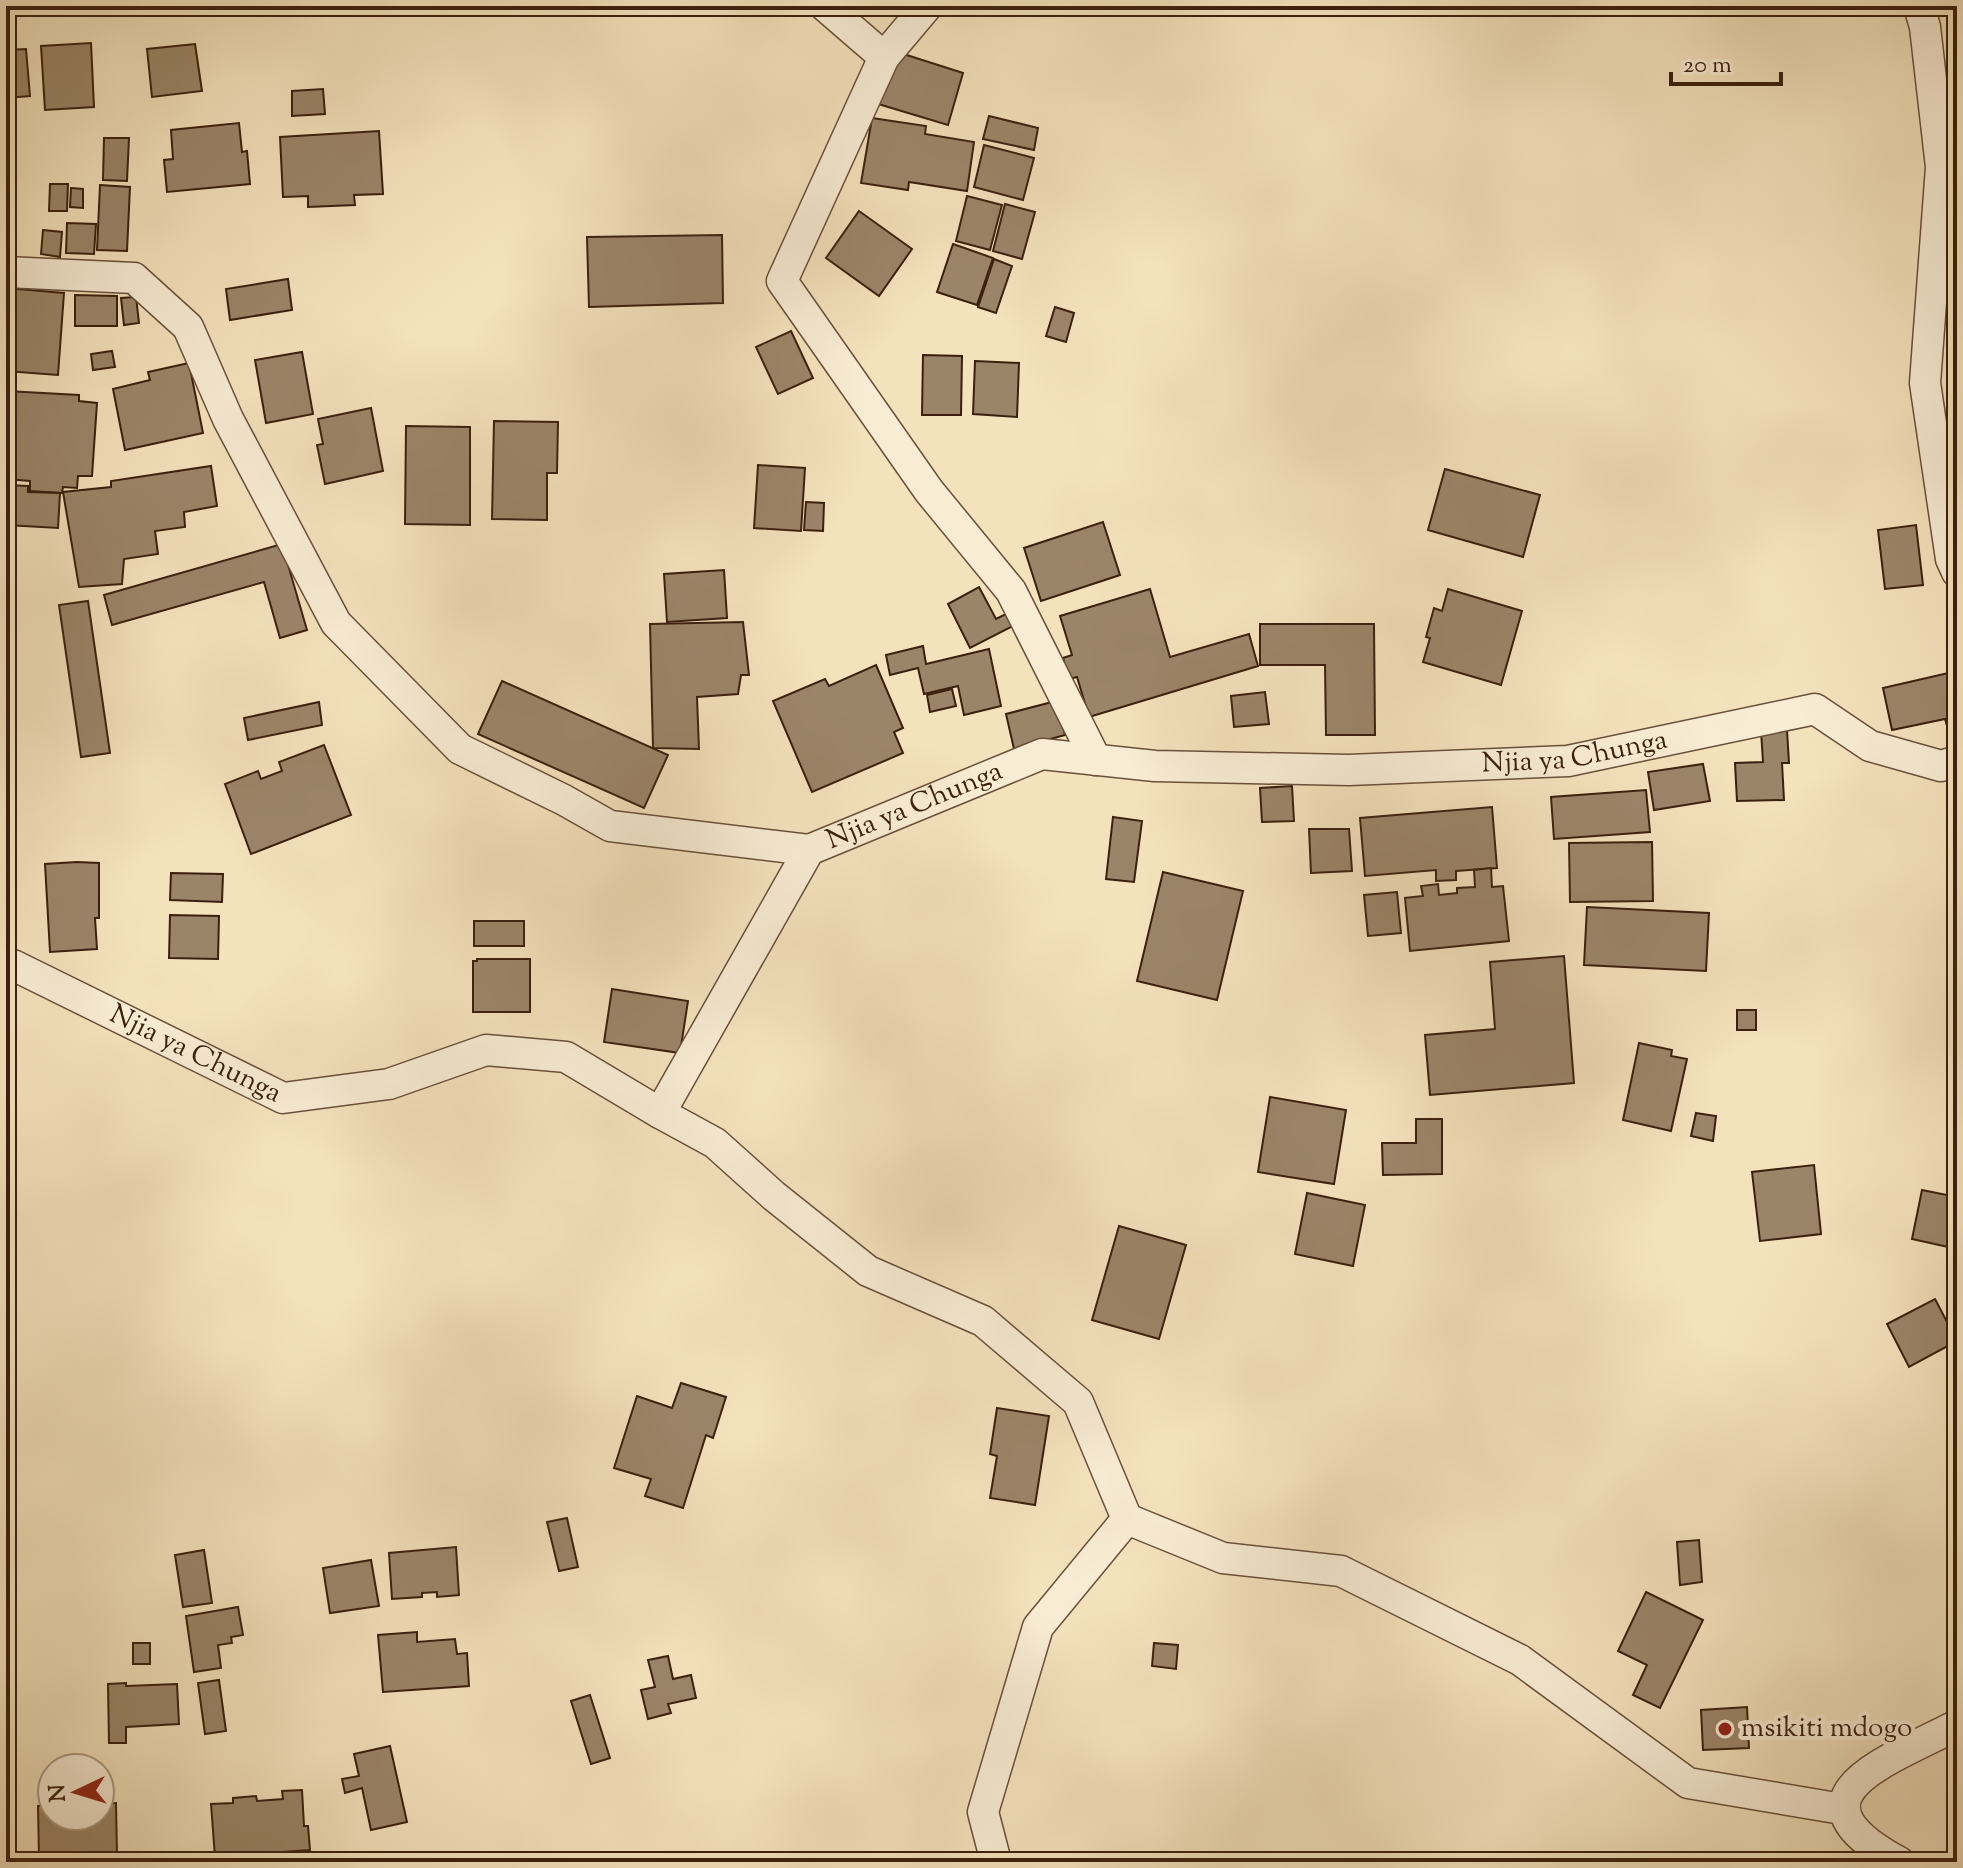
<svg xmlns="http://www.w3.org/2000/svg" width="1963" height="1868" font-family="'Sorts Mill Goudy',serif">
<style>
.building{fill:#9b8569;stroke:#3b200e;stroke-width:2}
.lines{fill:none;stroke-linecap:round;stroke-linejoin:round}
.street-casing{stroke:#69503a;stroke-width:33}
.street{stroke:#f8ecd4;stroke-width:30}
.poi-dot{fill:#8f2418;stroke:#f8ecd4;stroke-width:3}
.labels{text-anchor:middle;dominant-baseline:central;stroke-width:8;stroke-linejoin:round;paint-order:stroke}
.street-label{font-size:28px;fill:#3b200e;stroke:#f8ecd4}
.poi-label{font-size:28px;fill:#3b200e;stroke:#f8ecd4;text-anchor:start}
</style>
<rect width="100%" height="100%" fill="#f4e2bd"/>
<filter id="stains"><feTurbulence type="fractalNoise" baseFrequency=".0025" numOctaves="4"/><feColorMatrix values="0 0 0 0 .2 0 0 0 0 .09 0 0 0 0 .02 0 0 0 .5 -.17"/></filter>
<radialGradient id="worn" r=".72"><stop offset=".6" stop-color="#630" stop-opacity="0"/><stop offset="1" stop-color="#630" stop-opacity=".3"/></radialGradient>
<g class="building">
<path d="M91,43L94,107L45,110L41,46Z"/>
<path d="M195,44L202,91L152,97L147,49Z"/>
<path d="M26,49L30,96L6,98V50Z"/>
<path d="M891,50L963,73L948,125L875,103Z"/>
<path d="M323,89L325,114L292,116V91Z"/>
<path d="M989,116L1038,128L1034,150L983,139Z"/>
<path d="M872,118L926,126L925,134L974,142L967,191L909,182L908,190L861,183Z"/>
<path d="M239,123L242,152L247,151L250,184L167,192L164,160L173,159L171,130Z"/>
<path d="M379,131L383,194L354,195L355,205L308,207V196L283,197L280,137Z"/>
<path d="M104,138H129L127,181L103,180Z"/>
<path d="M984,145L1034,158L1023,200L974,187Z"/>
<path d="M50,184H68L67,211H49Z"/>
<path d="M100,185L130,187L127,251L97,250Z"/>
<path d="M71,188L83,189V208L70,207Z"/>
<path d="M967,196L1002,205L990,250L956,241Z"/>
<path d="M1005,204L1035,212L1022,259L993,251Z"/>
<path d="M859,211L912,249L879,296L826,258Z"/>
<path d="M67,223L96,224L94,254L66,253Z"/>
<path d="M43,230L62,232L60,257L41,254Z"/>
<path d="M722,235L723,303L589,307L587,237Z"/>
<path d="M953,244L993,258L977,305L937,292Z"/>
<path d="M994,259L1012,266L996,313L978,307Z"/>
<path d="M288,279L292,310L230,320L226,289Z"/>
<path d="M6,288L64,293L58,375L6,371Z"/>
<path d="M75,295L117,296V326H75Z"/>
<path d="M136,297L139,323L124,325L121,298Z"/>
<path d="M1055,307L1074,313L1066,342L1046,336Z"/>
<path d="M791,331L813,378L778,394L756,347Z"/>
<path d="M112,351L115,367L93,370L91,354Z"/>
<path d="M302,352L313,414L266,423L255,360Z"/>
<path d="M923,355L962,356L961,415H922Z"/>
<path d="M975,361L1019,363L1017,417L973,414Z"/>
<path d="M189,363L203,433L125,450L113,389L150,380L148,372Z"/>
<path d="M6,391L79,395V401L97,403L92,476H78L77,488L63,487L62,493L30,491V481L6,479Z"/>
<path d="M371,408L383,471L325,484L317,445L323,444L318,419Z"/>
<path d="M494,421L558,422L557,473H547V520L492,519Z"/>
<path d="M406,426L470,427V525L405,524Z"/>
<path d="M758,465L805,468L801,531L754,528Z"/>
<path d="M211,466L217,506L184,512L185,527L155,531L158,554L124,559L122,584L79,587L63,492L111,487V481Z"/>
<path d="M1445,469L1540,495L1523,557L1428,530Z"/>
<path d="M6,485L28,486V492L60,493L58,528L6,525Z"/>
<path d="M806,502L824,503L823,531L804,530Z"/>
<path d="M1103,522L1120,575L1041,601L1024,548Z"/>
<path d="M1916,525L1923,585L1885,589L1878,530Z"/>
<path d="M282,544L307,630L280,638L264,582L112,625L104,595Z"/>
<path d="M724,570L727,618L667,622L664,574Z"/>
<path d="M979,587L996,619L1010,612L1017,624L970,648L948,604Z"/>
<path d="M1150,589L1170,657L1249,634L1258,666L1089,717L1077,677L1069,679L1063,658L1072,655L1060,616Z"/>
<path d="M1448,589L1522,611L1501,685L1423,662L1430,638L1426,637L1434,608L1442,611Z"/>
<path d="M88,601L110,753L81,757L59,605Z"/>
<path d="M743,622L749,675H741L738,694L697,697L699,749L653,748L650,624Z"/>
<path d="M1260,624H1374L1375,735H1326L1325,665H1260Z"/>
<path d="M923,646L926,664L989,649L1001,706L964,715L958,686L924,694L918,668L890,675L886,655Z"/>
<path d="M876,665L903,728L894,732L903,753L812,792L773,701L825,679L829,686Z"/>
<path d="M1957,671V734L1950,736L1945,719L1892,730L1883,688Z"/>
<path d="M502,681L668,755L644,808L478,734Z"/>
<path d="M952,689L956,706L930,712L927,695Z"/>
<path d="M1265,692L1269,724L1234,727L1231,696Z"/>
<path d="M1056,701L1065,735L1014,749L1006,714Z"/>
<path d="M319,702L322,725L248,740L244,718Z"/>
<path d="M1787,730L1789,763H1782L1784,800L1737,801L1735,763L1763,762L1761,731Z"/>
<path d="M324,745L351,815L251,854L225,784L258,771L261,779L282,771L279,762Z"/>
<path d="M1703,764L1710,801L1654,810L1648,772Z"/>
<path d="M1292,786L1294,821L1262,822L1260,788Z"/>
<path d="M1646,790L1650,832L1554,839L1551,797Z"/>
<path d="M1492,807L1497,868L1456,871V880L1436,881V870L1365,876L1360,818Z"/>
<path d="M1113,817L1142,821L1134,882L1106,879Z"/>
<path d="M1309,829H1349L1352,871L1311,873Z"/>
<path d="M1652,842L1653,901L1570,902L1569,843Z"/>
<path d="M77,862L99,863V918H95L97,949L50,952L45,864Z"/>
<path d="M1491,868L1492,887L1503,886L1509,941L1410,951L1405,898L1423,896L1421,886L1438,884L1439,895L1457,893V888L1475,887L1474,870Z"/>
<path d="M1163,872L1243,891L1217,1000L1137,981Z"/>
<path d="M171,873L223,874L222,902L170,900Z"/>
<path d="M1397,892L1401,933L1368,936L1364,895Z"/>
<path d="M1587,907L1709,913L1706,971L1584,965Z"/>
<path d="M170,915L219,916L218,959L169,958Z"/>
<rect x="474" y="921" width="50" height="25"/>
<path d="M1564,956L1574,1083L1430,1095L1425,1035L1495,1029L1490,962Z"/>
<path d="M477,959H530V1012H473V961H477Z"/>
<path d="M612,989L688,1001L680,1053L604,1042Z"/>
<rect x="1737" y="1010" width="19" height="20"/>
<path d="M1639,1043L1672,1050L1671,1056L1687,1059L1671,1131L1623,1120Z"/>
<path d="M1270,1097L1346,1110L1334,1184L1258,1172Z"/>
<path d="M1696,1113L1716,1116L1713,1141L1691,1136Z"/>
<path d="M1416,1119H1442V1174L1383,1175L1382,1143H1416Z"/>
<path d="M1814,1165L1821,1234L1760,1241L1752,1172Z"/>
<path d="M1922,1190L1957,1197V1249L1912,1239Z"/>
<path d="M1307,1193L1365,1205L1353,1266L1295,1254Z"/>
<path d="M1119,1226L1186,1245L1159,1339L1092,1320Z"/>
<path d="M1935,1299L1957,1341L1909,1367L1887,1324Z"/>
<path d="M681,1383L726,1397L713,1438L706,1435L683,1508L645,1496L651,1479L614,1468L637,1396L672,1408Z"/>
<path d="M997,1408L1049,1416L1035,1505L990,1498L997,1456L990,1454Z"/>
<path d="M567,1518L578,1567L559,1571L547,1522Z"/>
<path d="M1699,1540L1702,1582L1680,1585L1677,1542Z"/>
<path d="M456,1547L459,1595L437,1597V1592L422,1593V1597L392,1599L389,1553Z"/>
<path d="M204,1550L212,1603L183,1607L175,1555Z"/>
<path d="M371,1560L379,1606L330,1613L323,1568Z"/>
<path d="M1646,1592L1703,1620L1660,1708L1633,1695L1647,1665L1618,1651Z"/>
<path d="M238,1607L243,1635L231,1637L232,1643L218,1645L221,1668L194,1672L186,1616Z"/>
<path d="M417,1632V1642L455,1639L457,1654L467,1653L469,1686L383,1692L378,1635Z"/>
<rect x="133" y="1643" width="17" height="21"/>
<path d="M1154,1643L1178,1645L1176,1669L1152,1666Z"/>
<path d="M668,1656L673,1679L691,1675L696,1698L668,1704L671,1713L648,1719L641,1690L655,1687L648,1660Z"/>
<path d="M219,1680L226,1731L205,1734L198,1683Z"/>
<path d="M126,1683V1686L177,1684L179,1724L126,1727V1743H109L108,1684Z"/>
<path d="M590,1695L610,1758L591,1764L571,1701Z"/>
<path d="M1747,1707L1749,1748L1703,1750L1701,1710Z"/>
<path d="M390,1746L407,1822L371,1830L362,1788L345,1793L342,1779L359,1776L354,1754Z"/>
<path d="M302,1790L304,1826H308L310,1850L215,1857L211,1804L233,1803V1798L256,1796L257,1801L283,1799L282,1791Z"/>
<path d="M116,1803L117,1855L39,1858L38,1806L52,1805V1816H100V1804Z"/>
</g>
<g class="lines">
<g class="street-casing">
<g id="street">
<path d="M825,6L884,57"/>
<path d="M927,6L884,57L782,281L929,491L1011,591L1096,760"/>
<path d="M1919,6L1925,27L1941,167L1925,383L1951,559L1957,572"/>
<path d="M6,272L134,278L188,327L228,419L336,623L460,749L564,800L610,826L809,850"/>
<path id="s1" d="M6,965H13L283,1098L389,1084L486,1050L566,1057L660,1113L809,850L1042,754L1155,766L1349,770L1568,761L1815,709L1870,746L1941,766L1957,761"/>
<path d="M660,1113L715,1143L774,1196L868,1271L983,1321L1078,1402L1127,1519L1038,1627L983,1812L996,1862"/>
<path d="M1127,1519L1223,1558L1341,1571L1520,1660L1688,1783L1842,1809"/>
<path d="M1899,1862C1777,1796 1889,1761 1957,1725"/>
</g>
</g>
<use href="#street" class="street"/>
</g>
<circle class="poi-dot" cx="1725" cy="1729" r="8"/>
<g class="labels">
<g class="street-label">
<text stroke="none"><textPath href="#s1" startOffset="1796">Njia ya Chunga</textPath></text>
<text stroke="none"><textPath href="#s1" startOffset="1124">Njia ya Chunga</textPath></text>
<text stroke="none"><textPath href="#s1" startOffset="210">Njia ya Chunga</textPath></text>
</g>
<g class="poi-label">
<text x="1741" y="1729">msikiti mdogo</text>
</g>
</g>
<rect width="1963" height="1868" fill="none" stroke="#f4e2bd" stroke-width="32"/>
<rect x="8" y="8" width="1947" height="1852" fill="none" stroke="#3b200e" stroke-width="4"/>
<rect x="16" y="16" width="1931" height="1836" fill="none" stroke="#3b200e" stroke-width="2"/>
<g transform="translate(76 1792) rotate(266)"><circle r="38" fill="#f8ecd4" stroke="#ac9a85" stroke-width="2"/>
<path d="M0-6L14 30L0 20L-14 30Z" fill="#8f2418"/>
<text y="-12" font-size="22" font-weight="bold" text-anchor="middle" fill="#3b200e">N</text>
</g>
<path d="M1671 72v12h110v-12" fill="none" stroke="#3b200e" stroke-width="4"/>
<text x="1683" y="72" font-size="24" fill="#3b200e" stroke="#f8ecd4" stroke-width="6" paint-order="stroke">20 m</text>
<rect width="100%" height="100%" filter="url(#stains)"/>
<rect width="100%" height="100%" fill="url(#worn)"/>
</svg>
